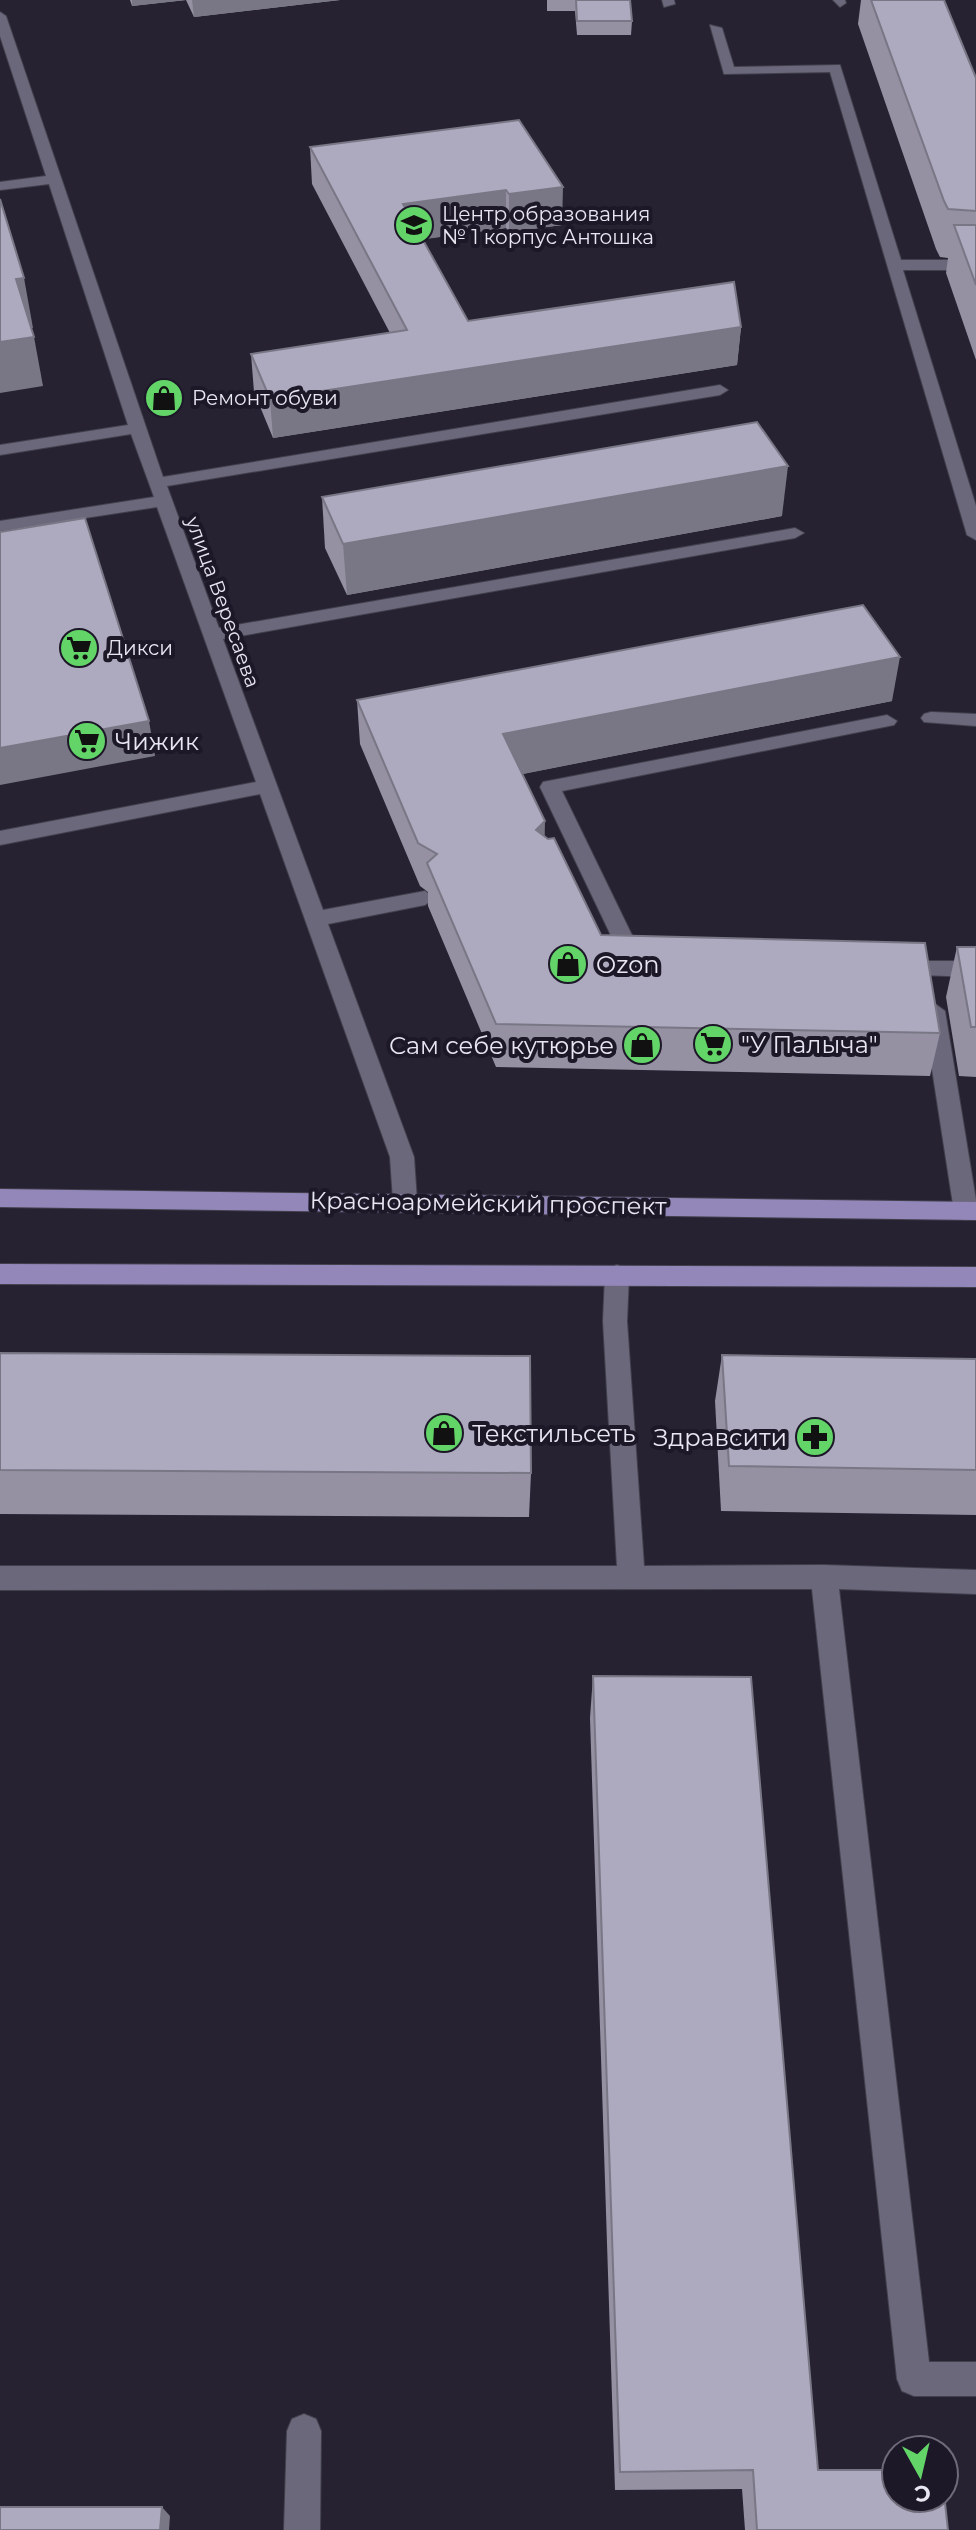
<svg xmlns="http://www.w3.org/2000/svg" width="976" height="2530" font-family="Montserrat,sans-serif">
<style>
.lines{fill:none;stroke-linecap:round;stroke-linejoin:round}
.minor-casing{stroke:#43404e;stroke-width:2}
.major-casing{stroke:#43404e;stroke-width:2}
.minor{fill:#6c687b;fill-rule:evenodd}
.major{fill:#9287b8;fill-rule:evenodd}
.wall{fill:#9591a3}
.shaded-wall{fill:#797685}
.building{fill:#ada9be;stroke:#797685;stroke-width:2}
.labels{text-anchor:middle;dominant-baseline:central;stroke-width:8;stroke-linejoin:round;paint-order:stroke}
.far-poi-label{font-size:20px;fill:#e8e6f1;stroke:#1c1828;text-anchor:start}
.far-street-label{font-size:20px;fill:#e8e6f1;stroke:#1c1828}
.poi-label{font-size:24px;fill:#e8e6f1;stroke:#1c1828;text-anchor:start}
.street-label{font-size:24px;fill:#e8e6f1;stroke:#1c1828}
</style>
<rect width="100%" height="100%" fill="#262232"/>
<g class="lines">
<g class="minor-casing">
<g id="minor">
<path d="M662,0H674L675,4L664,7Z"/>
<path d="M833,0H845L846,3L840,7Z"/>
<path d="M0,12L6,16L163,477L720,385L728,390L720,395L167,486L219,628L795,528L804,533L795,538L223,639L323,910L425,891L435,898L425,905L328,924L414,1157L417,1201L413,1207H397L393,1201L390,1157L260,794L0,845V831L256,782L157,507L0,531V521L154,497L131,434L0,455V445L128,425L49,184L0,190V182L46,176L0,36Z"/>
<path d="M710,25L722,28L734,67L840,65L901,260H976V270H903L976,506V540L967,535L830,72L724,74Z"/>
<path d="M931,712L976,714V726L924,722L921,718L924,714Z"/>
<path d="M887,715L897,721L894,725L562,791L645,962L634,969L626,967L540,787L543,782Z"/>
<path d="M898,961H976V977L890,974L887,969L890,964Z"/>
<path d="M934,1003L945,1011L976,1200V1214L966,1220L958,1217L954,1211L923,1011Z"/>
<path d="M617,1265L626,1268L629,1275L627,1321L644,1566L824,1565L976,1570V1594L839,1589L929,2362H976V2396H914L902,2391L897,2379L812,1589L0,1590V1566H617L603,1321L605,1275L608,1268Z"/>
<path d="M304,2414L316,2419L321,2431L320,2530H284L287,2431L292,2419Z"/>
</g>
</g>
<g class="major-casing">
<g id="major">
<path d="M0,1189L976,1202V1220L0,1207Z"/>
<path d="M0,1264L976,1267V1287L0,1284Z"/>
</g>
</g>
<use href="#minor" class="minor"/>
<use href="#major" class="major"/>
</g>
<g class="wall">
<path d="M130,0H340L194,17L186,0L132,6Z"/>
<path d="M547,0H630L632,21L631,35H577L575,11H547Z"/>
<path d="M861,0H944L976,78V360L946,273L948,258L940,257L936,249L858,24Z"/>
<path d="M519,120L562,225L509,232L506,228L423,239L468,321L741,327L737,365L273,438L254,392L251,354L390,333L312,184L310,147Z"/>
<path d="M322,497L782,516L347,595L325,548Z"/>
<path d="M357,700L892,701L522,774L545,837L601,935L940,1033L930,1076L496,1067L428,906V892L420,886L360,744Z"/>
<path d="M957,947H976V1077L959,1076L946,997Z"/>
<path d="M0,1353L531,1473L529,1517L0,1514Z"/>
<path d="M722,1355L976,1359V1515L721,1511L715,1401Z"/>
<path d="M593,1676L818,2470L948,2530H745L742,2489L615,2490L590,1718Z"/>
</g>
<g class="shaded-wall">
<path d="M132,0H186L132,6Z"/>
<path d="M192,0H340L194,17Z"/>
<path d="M563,187L562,225L509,232V194Z"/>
<path d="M506,190V228L404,242L403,204Z"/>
<path d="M24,278L33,328H24L16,279Z"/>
<path d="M741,327L737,365L273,438L270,399Z"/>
<path d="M34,337L43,386L0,393V342Z"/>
<path d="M788,466L782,516L347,595L343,544Z"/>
<path d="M900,657L892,701L503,778V734Z"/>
<path d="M149,721L155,756L0,785V748Z"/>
<path d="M545,821L544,864L536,830Z"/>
<path d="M162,2507L170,2516L169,2530H160Z"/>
</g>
<g class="building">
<path d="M576,0H630L632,21H577Z"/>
<path d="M871,0H944L976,78V211L948,209L944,201Z"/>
<path d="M519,120L563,187L509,194L506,190L403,204L468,321L734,282L741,327L270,399L251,354L407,330L310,147Z"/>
<path d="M0,199L24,278L16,279L34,337L0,342Z"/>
<path d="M954,225H976V285Z"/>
<path d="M757,422L788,466L343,544L322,497Z"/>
<path d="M85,518L149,721L0,748V532Z"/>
<path d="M863,605L900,657L503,734L545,821L536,830L548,839L554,838L601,935L925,943L940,1033L496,1024L427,863L437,854L418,843L357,700Z"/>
<path d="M957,947H976V1027H971Z"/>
<path d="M0,1353L530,1356L531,1473L0,1470Z"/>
<path d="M722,1355L976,1359V1470L729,1466Z"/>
<path d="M593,1676L751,1677L818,2470H896V2498H944V2494L948,2530H757L753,2470L620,2472Z"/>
<path d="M0,2507H162L160,2530H0Z"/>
</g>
<defs>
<g id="school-disc" transform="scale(2)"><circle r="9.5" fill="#63d468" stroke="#1c1828"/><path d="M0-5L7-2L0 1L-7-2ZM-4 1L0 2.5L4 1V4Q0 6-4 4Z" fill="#111"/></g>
<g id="shop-disc" transform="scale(2)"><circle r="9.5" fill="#63d468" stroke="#1c1828"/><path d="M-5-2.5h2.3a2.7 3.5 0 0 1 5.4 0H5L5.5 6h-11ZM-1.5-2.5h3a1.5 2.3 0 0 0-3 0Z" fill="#111"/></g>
<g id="supermarket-disc" transform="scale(2)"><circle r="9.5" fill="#63d468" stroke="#1c1828"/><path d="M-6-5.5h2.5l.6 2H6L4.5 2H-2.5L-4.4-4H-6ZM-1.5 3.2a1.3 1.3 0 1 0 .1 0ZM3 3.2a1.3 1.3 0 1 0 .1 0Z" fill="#111"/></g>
<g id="pharmacy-disc" transform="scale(2)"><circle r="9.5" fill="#63d468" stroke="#1c1828"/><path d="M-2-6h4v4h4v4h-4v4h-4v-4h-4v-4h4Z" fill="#111"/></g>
</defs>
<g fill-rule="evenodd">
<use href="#school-disc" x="414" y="225"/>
<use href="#shop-disc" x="164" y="398"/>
<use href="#supermarket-disc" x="79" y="648"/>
<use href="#supermarket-disc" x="87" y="741"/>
<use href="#shop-disc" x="568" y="964"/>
<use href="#supermarket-disc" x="713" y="1044"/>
<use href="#shop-disc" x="642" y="1045"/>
<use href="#shop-disc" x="444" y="1433"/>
<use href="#pharmacy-disc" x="815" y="1437"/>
</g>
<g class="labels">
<g class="far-poi-label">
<text x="442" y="214">Центр образования<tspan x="442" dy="23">№ 1 корпус Антошка</tspan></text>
<text x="192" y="398">Ремонт обуви</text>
<text x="107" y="648">Дикси</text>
</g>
<g class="far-street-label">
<text transform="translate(223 602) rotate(70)">улица Вересаева</text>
</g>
<g class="poi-label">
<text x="115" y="741">Чижик</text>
<text x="596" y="964">Ozon</text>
<text x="741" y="1044">"У Палыча"</text>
<text x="614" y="1045" text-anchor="end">Сам себе кутюрье</text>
<text x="472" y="1433">Текстильсеть</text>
<text x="787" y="1437" text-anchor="end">Здравсити</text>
</g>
<g class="street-label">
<text transform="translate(488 1203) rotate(1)">Красноармейский проспект</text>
</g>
</g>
<g transform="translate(920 2474) rotate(172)"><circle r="38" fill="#1c1828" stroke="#6e6a78" stroke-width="2"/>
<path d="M0-6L14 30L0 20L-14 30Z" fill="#63d468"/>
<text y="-12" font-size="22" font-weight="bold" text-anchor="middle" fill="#e8e6f1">С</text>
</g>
</svg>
